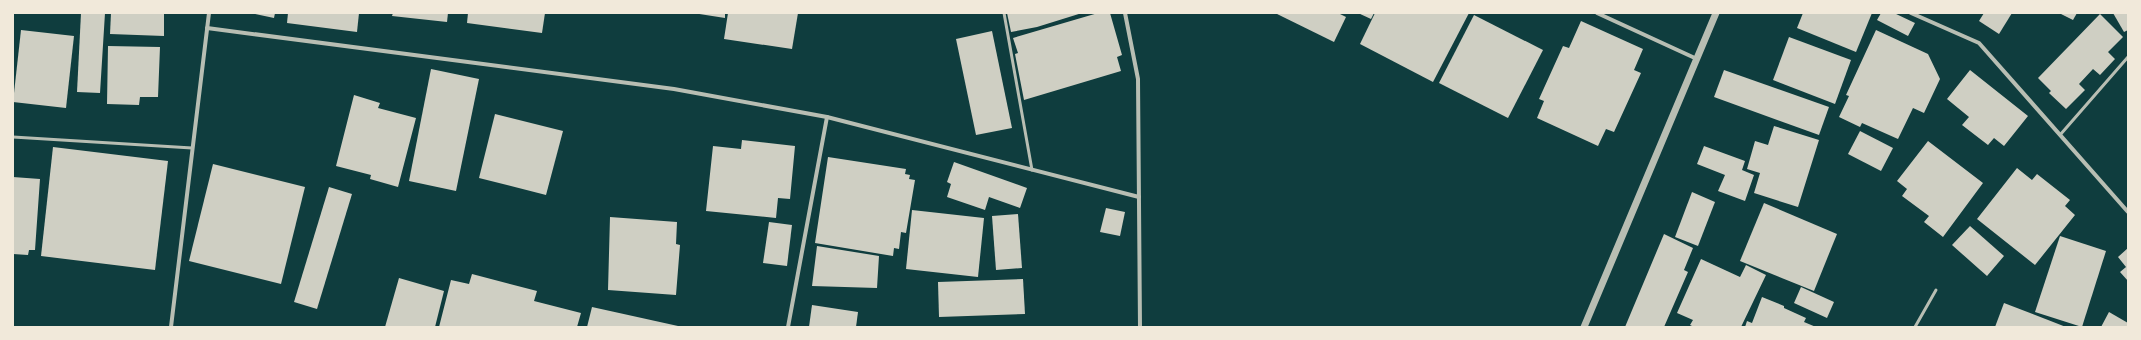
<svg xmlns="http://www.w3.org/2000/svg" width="2141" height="340" font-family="Karla,sans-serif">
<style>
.building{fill:#cfcfc3}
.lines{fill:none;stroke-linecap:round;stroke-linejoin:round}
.service{stroke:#b8beb3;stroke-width:3}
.minor{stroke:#b8beb3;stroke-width:4}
.tertiary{stroke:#b8beb3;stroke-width:7}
</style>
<rect width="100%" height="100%" fill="#0f3d3e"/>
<g class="building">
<path d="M81,13H105L100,93L77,92Z"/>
<path d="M111,13H164V36L110,34Z"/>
<path d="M250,13H275L274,18Z"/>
<path d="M288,13H359L357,32L287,23Z"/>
<path d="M393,13H448L447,22L392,16Z"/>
<path d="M468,13H545L542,33L467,23Z"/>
<path d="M693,13H725V18Z"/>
<path d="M728,13H798L792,49L724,39Z"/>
<path d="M1007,13H1082L1037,27L1011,32Z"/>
<path d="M1098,13H1110L1122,55L1117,57L1121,71L1024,100L1015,54L1018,53L1013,38Z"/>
<path d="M1275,13H1338L1346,17L1334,42Z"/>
<path d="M1358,13H1374L1371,19Z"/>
<path d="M1375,13H1469L1433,82L1360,44Z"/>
<path d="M1803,13H1872L1856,52L1797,28Z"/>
<path d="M1881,13H1894L1915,23L1908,36L1877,20Z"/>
<path d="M1984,13H2012L1999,34L1979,21Z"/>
<path d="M2059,13H2077L2073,20Z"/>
<path d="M2113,13H2128V30L2124,32Z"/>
<path d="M2100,14L2123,37L2108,52L2115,59L2100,75L2093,69L2079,84L2085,90L2066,109L2049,93L2051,91L2038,78Z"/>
<path d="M1474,15L1543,50L1508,118L1439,83Z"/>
<path d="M1581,21L1643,49L1634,70L1641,73L1614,132L1606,129L1598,146L1537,118L1544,101L1539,99L1563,46L1569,48Z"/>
<path d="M21,30L74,36L66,108L13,102Z"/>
<path d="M1876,30L1928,54L1940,79L1924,113L1913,108L1898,139L1862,123L1860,127L1839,117L1849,96L1846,95Z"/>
<path d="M992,31L1012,128L976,135L956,39Z"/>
<path d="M1789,37L1851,60L1835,104L1773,80Z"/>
<path d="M108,46L160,47L158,97H140L139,105L107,104Z"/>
<path d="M431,69L479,79L456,191L409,181Z"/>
<path d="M1724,70L1829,107L1819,135L1714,97Z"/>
<path d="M1970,70L2028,116L2004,146L1994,138L1988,145L1962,125L1969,117L1947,99Z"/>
<path d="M354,95L380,103L378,108L416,118L398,187L370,179L371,175L336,166Z"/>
<path d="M495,114L563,131L546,195L479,178Z"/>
<path d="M1774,126L1819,140L1798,207L1754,193L1760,173L1747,169L1755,141L1768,145Z"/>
<path d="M1860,131L1893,148L1881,171L1848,154Z"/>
<path d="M742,140L795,146L790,199L778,198L776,218L706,211L713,146L741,149Z"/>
<path d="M1928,141L1983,183L1943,237L1924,222L1929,216L1902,196L1907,189L1897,181Z"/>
<path d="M1704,146L1745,161L1742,170L1754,175L1745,201L1718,191L1725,175L1697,164Z"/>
<path d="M53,147L168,161L155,270L41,256Z"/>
<path d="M828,157L906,169L905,174L910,175L909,179L915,180L906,233L901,232L899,249L894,248L893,256L815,243Z"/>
<path d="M954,162L1027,188L1020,208L989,197L985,210L947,197L951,184L947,182Z"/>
<path d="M213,164L305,187L281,284L189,261Z"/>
<path d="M2017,168L2032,180L2037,174L2070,200L2065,206L2075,215L2035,265L1977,219Z"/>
<path d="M13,177L40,179L35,250H29L28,255L13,254Z"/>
<path d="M329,187L352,194L317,309L294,302Z"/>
<path d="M1692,192L1715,202L1698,246L1675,237Z"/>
<path d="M1764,203L1837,234L1814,291L1740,261Z"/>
<path d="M1106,208L1125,212L1120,236L1100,232Z"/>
<path d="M912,210L984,218L978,277L906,269Z"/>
<path d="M1018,214L1022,268L996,270L992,216Z"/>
<path d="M610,217L677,222L676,244L680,245L676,295L608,290Z"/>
<path d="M769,222L792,225L787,266L763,263Z"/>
<path d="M1970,226L2004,256L1987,276L1952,245Z"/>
<path d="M1664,234L1693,248L1684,270L1688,272L1664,327H1625Z"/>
<path d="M2060,236L2106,251L2082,327L2035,312Z"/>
<path d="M817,246L879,256L877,288L812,286Z"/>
<path d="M2128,248V281L2120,272L2126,267L2118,257Z"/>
<path d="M1701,259L1740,277L1746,265L1766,275L1741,327H1694L1690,325L1693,320L1677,313Z"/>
<path d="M472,274L537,291L534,301L581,313L577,327H439L451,280L469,284Z"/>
<path d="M399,278L444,291L435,327H385Z"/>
<path d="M1023,279L1025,314L939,317L938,282Z"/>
<path d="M1801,287L1834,302L1827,318L1794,303Z"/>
<path d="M1762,297L1784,306V308L1806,318L1804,322L1816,327H1745L1747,321L1752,323Z"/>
<path d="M2004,303L2066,327H1995Z"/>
<path d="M812,305L858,312L856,327H809Z"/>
<path d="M592,307L678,326V327H587Z"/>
<path d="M2109,312L2128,323V327H2101Z"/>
</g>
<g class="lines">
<g class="service">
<path d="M1004,13L1032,170"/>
<path d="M2060,135L2128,57"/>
<path d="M13,137L192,148"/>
<path d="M1915,327L1936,290"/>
</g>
<g class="minor">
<path d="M1125,13L1138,79L1140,327"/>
<path d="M1597,13L1697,59"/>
<path d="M1911,13L1979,43L2128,212"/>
<path d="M207,28L674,89L827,117L1139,197"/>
<path d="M171,327L209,13"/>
<path d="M788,327L827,117"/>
</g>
<path class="tertiary" d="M1584,327L1716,13"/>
</g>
<rect width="2141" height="340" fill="none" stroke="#f1e9da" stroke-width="28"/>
</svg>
